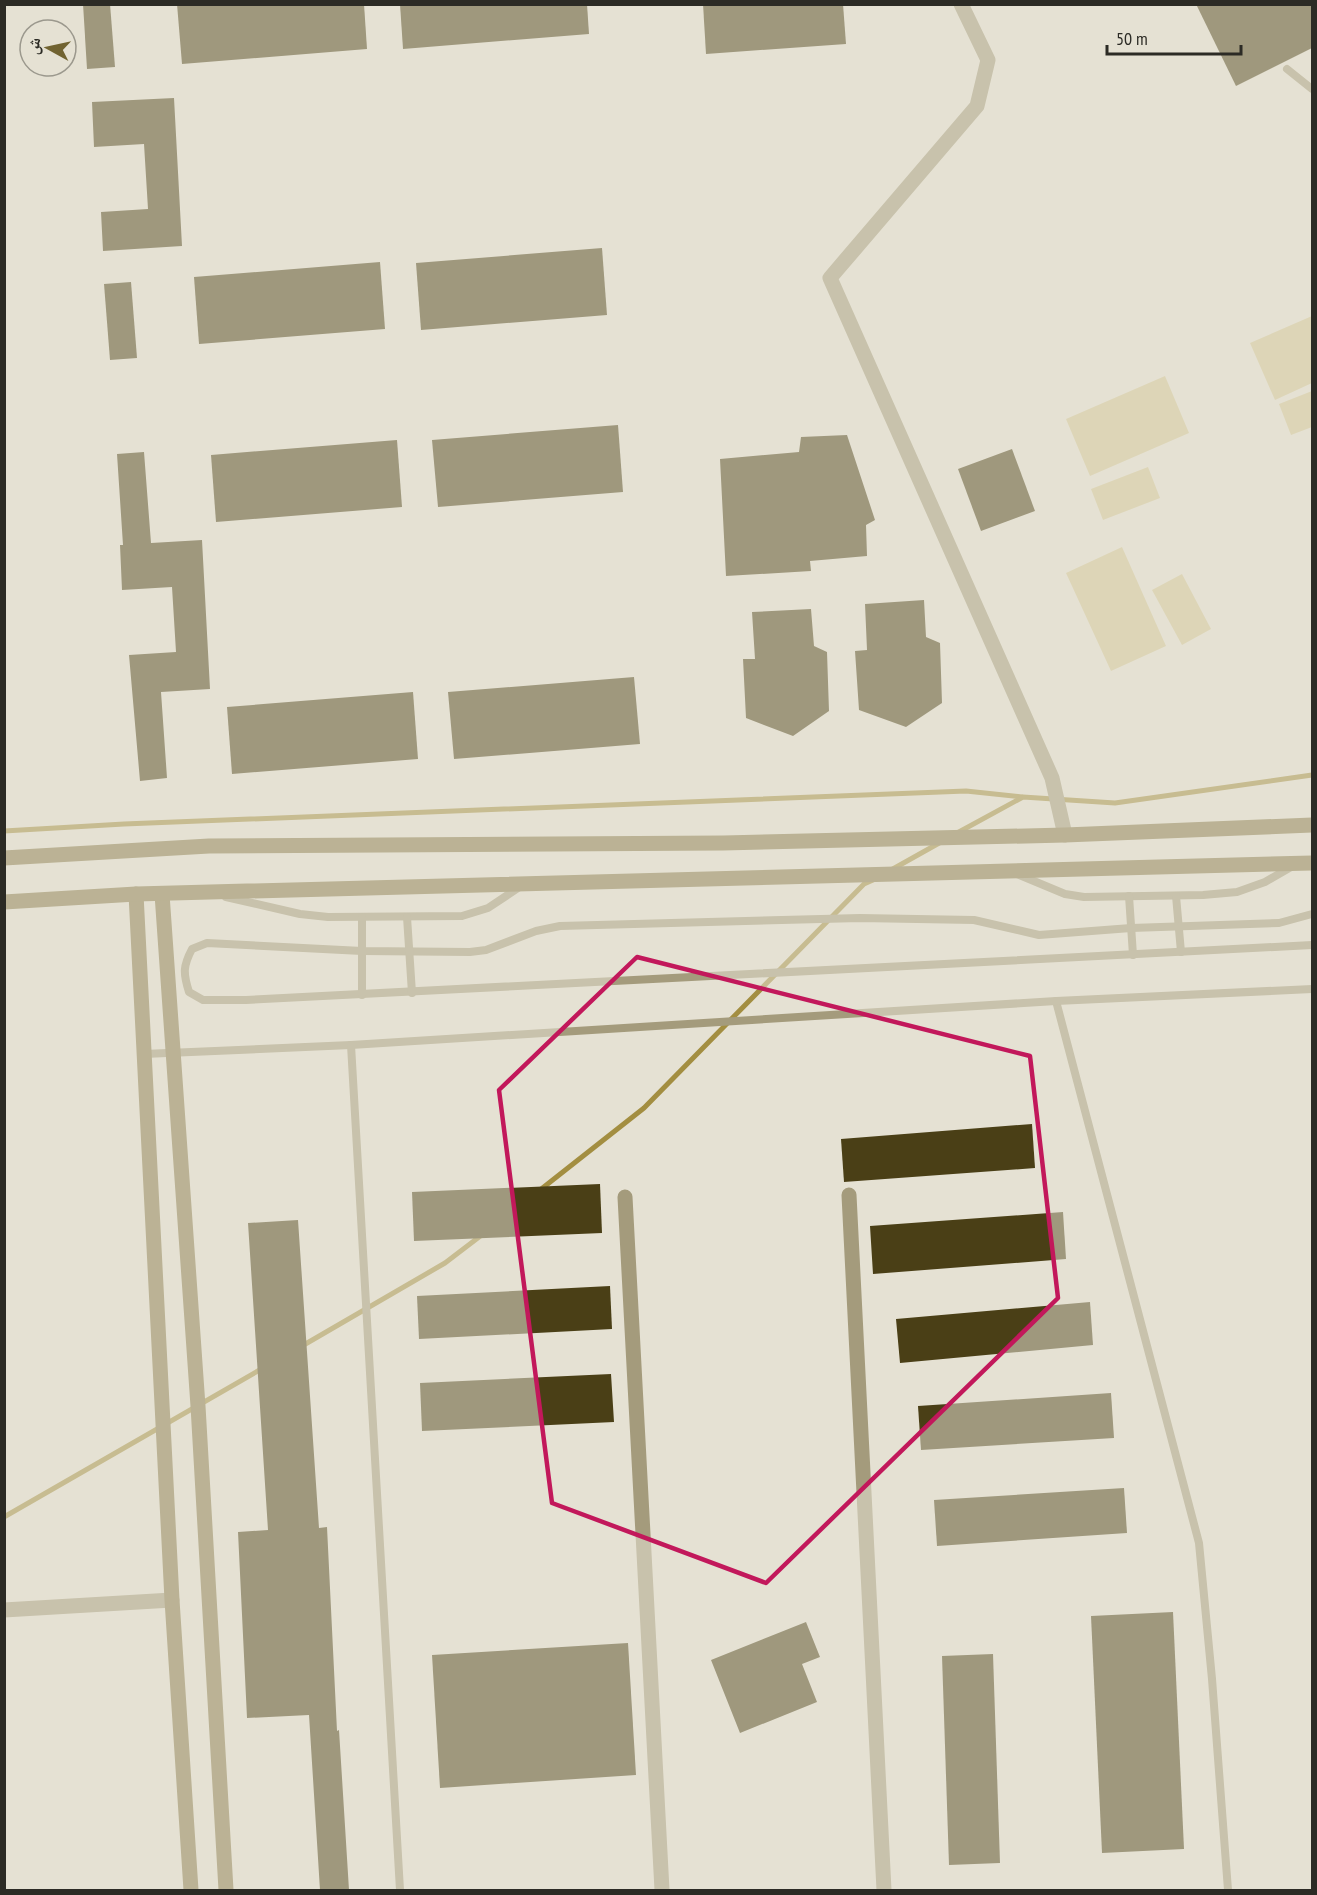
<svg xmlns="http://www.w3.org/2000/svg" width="1317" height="1895" font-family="'PT Sans Narrow','Noto Naskh Arabic',sans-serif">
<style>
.green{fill:#d3c696}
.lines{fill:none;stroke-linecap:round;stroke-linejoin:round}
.stream{stroke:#a38e41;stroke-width:5}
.building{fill:#4a3f16}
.lane{stroke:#a49b7c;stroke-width:8}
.street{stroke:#a49b7c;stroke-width:15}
.secondary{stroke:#877949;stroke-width:15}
.marked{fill:none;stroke:#c2185b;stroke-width:4.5;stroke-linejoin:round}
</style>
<rect width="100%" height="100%" fill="#e5e1d3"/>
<g class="green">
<path d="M1312,316V383L1275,400L1250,343Z"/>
<path d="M1165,376L1189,433L1090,476L1066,419Z"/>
<path d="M1312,391V427L1291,435L1279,404Z"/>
<path d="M1148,467L1160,498L1103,520L1091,489Z"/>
<path d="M1122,547L1166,646L1111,671L1066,573Z"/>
<path d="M1182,574L1211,629L1182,645L1152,590Z"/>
</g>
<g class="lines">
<g class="stream">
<path d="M4,831L124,824L966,791L1022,797"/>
<path d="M957,833L1023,797L1115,803L1312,775"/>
<path d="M891,870L941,842"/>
<path d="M540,1190L644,1108L864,884L873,880"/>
<path d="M302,1346L445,1263L483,1234"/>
<path d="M4,1517L263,1368"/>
</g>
</g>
<g class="building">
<path d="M83,4H110L115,67L87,69Z"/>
<path d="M177,4H364L367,49L182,64Z"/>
<path d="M400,4H587L589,34L403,49Z"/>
<path d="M703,4H843L846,44L706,54Z"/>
<path d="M1196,4H1312V48L1236,86Z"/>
<path d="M174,98L182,246L103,251L101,212L148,209L144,144L94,147L92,102Z"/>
<path d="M602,248L607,315L421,330L416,263Z"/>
<path d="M380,262L385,329L199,344L194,277Z"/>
<path d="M131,282L137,358L110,360L104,284Z"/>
<path d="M618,425L623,492L438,507L432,440Z"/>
<path d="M847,435L875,520L866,525L867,556L810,561L811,571L726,576L720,459L799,452L801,437Z"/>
<path d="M397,440L402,507L216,522L211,455Z"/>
<path d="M1012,449L1035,511L981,531L958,469Z"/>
<path d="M144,452L151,543L202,540L210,689L161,692L167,778L140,781L129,655L176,652L172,587L122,590L120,545H123L117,454Z"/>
<path d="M924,600L926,637L940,643L942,703L906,727L859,710L855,651L867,650L865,604Z"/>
<path d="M811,609L814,646L827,652L829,711L793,736L746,718L743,659H755L752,612Z"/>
<path d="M634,677L640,744L454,759L448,692Z"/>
<path d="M413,692L418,759L232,774L227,707Z"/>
<path d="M1032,1124L1035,1168L844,1182L841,1139Z"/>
<path d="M600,1184L602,1233L414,1241L412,1192Z"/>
<path d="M1063,1212L1066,1259L873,1274L870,1226Z"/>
<path d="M298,1220L319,1528L327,1527L337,1731L339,1730L349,1890H320L309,1715L247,1718L238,1532L268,1530L248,1223Z"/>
<path d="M610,1286L612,1329L419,1339L417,1296Z"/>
<path d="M1090,1302L1093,1345L900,1363L896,1319Z"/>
<path d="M611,1374L614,1422L422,1431L420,1383Z"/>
<path d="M1111,1393L1114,1438L921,1450L918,1406Z"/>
<path d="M1124,1488L1127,1533L937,1546L934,1500Z"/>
<path d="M1173,1612L1184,1849L1102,1853L1091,1616Z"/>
<path d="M806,1622L820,1657L802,1664L817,1702L740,1733L711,1660Z"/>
<path d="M628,1643L636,1775L440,1788L432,1655Z"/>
<path d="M993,1654L1000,1863L949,1865L942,1656Z"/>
</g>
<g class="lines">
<g class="lane">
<path d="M1287,69L1312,89"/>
<path d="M1017,874L1065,894L1084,897L1203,895L1237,892L1265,882L1291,867"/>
<path d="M1129,896L1133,955"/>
<path d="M1176,896L1181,952"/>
<path d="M226,897L300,914L328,917L462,916L488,908L521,886"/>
<path d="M1312,914L1279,923L1131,928L1039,935L974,920L860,918L560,926L536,931L486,950L470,952L362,951L207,943L192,949C183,966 183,973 189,992L203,1000H246L1312,945"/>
<path d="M362,917V995"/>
<path d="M407,917L412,993"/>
<path d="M1056,1001L1199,1543L1212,1679L1228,1890"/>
<path d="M144,1054L351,1045"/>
<path d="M400,1890L351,1045L1056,1001L1312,989"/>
</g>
<g class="street">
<path d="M961,4L988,60L977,106L830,278L1052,778L1065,835"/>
<path d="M849,1195L884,1890"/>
<path d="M625,1197L662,1890"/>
<path d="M4,1610L172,1600"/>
</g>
<g class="secondary">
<path d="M4,858L209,846L723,843L1065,835L1312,825"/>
<path d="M136,894L172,1600L191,1890"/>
<path d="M162,894L198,1406L226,1890"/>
<path d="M4,902L136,894L1312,863"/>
</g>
</g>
<path d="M0 0H1317V1895H0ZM637,957L1030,1056L1058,1298L766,1583L552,1503L499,1090Z" fill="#e5e1d3" fill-opacity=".55" fill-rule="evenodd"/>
<path class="marked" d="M637,957L1030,1056L1058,1298L766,1583L552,1503L499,1090Z"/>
<rect width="1317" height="1895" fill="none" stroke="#2c2b25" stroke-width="12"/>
<g transform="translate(48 48) rotate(278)"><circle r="28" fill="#e5e1d3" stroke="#9b988d" stroke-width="1.5"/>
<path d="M0-4.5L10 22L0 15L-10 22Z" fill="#716331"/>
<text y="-9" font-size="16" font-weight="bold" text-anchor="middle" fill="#2c2b25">ش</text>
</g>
<path d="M1107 45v9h134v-9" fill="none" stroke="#2c2b25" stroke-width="3"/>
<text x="1116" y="45" font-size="18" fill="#2c2b25" stroke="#e5e1d3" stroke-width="4.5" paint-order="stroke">50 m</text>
</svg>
